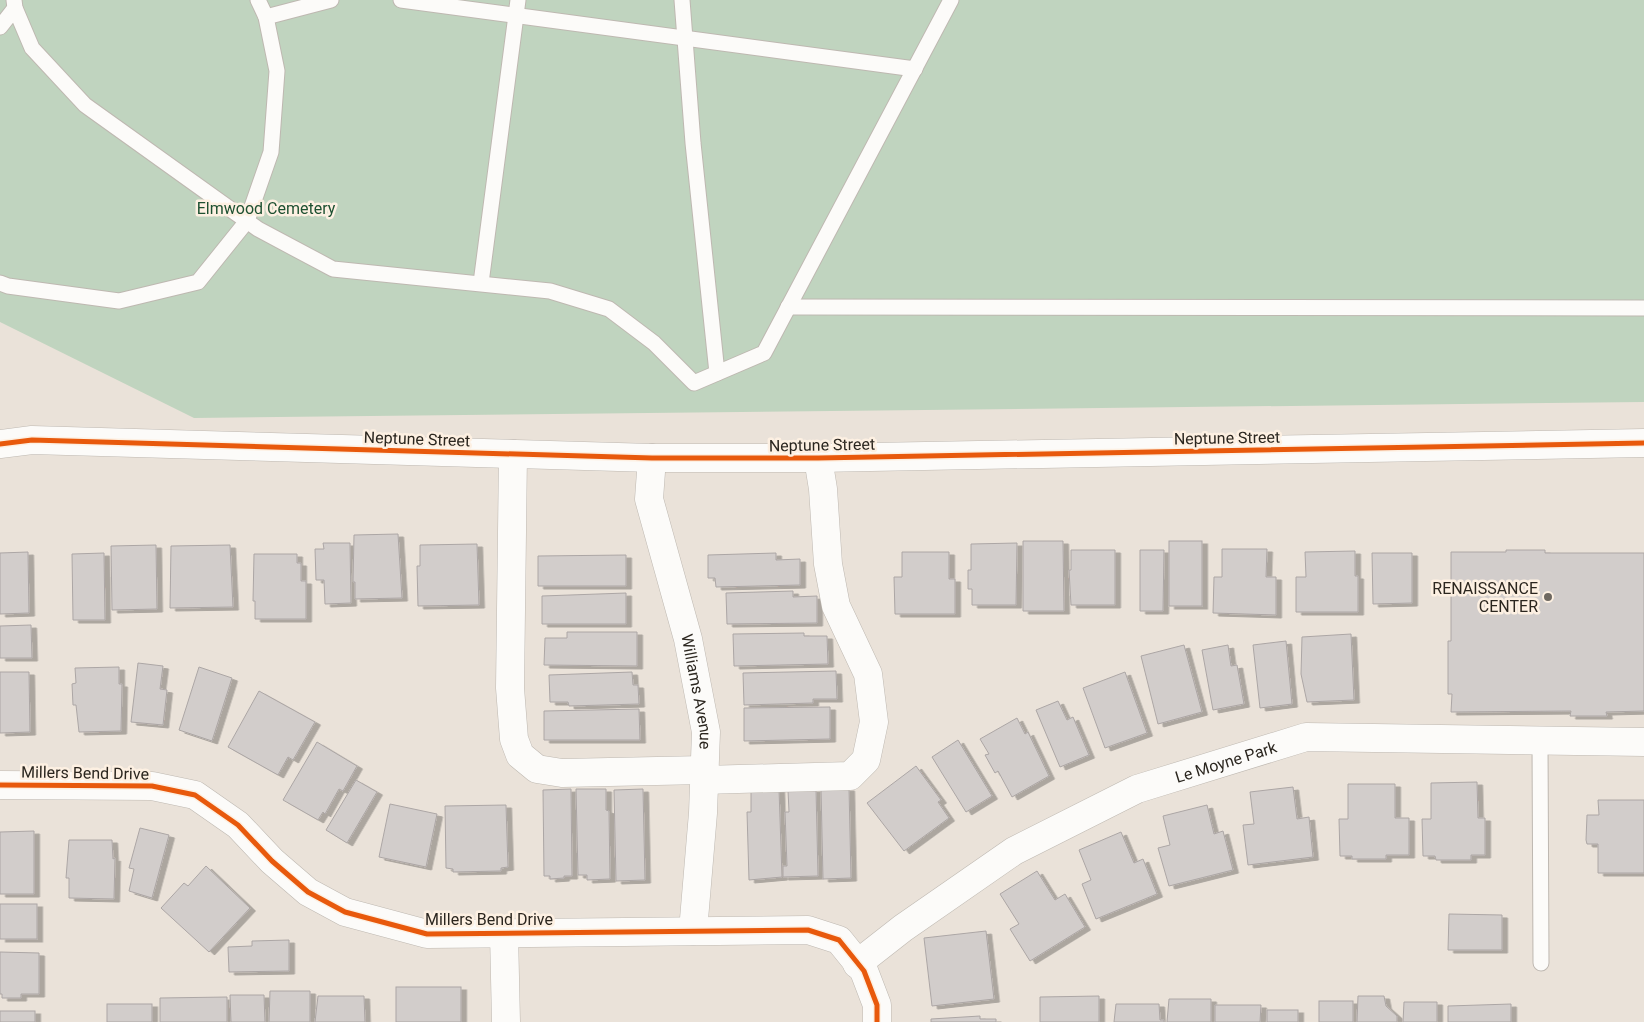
<svg xmlns="http://www.w3.org/2000/svg" width="1644" height="1022" font-family="Roboto,sans-serif">
<style>
.green{fill:#c0d4bf}
.building{fill:#d2cdcb;stroke:#aca6a5;filter:url(#shadow)}
.lines{fill:none;stroke-linecap:round;stroke-linejoin:round}
.lane-casing{stroke:#beb8b1;stroke-width:17}
.street-casing{stroke:#beb8b1;stroke-width:29}
.lane{stroke:#fcfbf9;stroke-width:15}
.street{stroke:#fcfbf9;stroke-width:28}
.cycleway-casing{stroke:#fdf0e2;stroke-width:8}
.cycleway{stroke:#e8590c;stroke-width:5}
.poi-dot{fill:#6e6860;stroke:#fdf0e2;stroke-width:2}
.labels{text-anchor:middle;dominant-baseline:central;stroke-width:5;stroke-linejoin:round;paint-order:stroke}
.park-label{font-size:16px;fill:#1d5031;stroke:#fdf0e2}
.street-label{font-size:16px;fill:#2b261f;stroke:#fdf0e2}
.poi-label{font-size:16px;fill:#2b261f;stroke:#fdf0e2;text-anchor:end}
</style>
<defs>
<filter id="shadow"><feDropShadow dx="5.5" dy="3" stdDeviation="0" flood-color="#0004"/></filter>
</defs>
<rect width="100%" height="100%" fill="#eae2d9"/>
<path class="green" d="M0,0H1644V402L194,418L0,322Z"/>
<g class="building">
<path d="M398,534L402,598L355,599V582H353L354,535Z"/>
<path d="M1023,541H1063L1064,611H1023Z"/>
<rect x="1169" y="541" width="33" height="65"/>
<path d="M323,543H350L351,603L325,604L324,580H316L315,549H324Z"/>
<path d="M1017,543L1016,605H972V589H968V570H971V544Z"/>
<path d="M477,544L479,605L418,606L417,566H420V545Z"/>
<path d="M156,545L157,609L112,610L111,546Z"/>
<path d="M230,545L233,607L170,608L171,546Z"/>
<path d="M1222,549H1267L1266,577H1276V615L1213,613L1214,577H1222Z"/>
<path d="M1071,550H1115V605H1071L1069,570H1071Z"/>
<path d="M1140,550H1164L1163,611H1140Z"/>
<path d="M1506,550H1545V553H1644V711L1606,712L1607,716H1570L1571,711L1451,712L1452,694H1448V641H1451V552H1506Z"/>
<path d="M1355,551V576H1358V612H1296V577H1306L1305,552Z"/>
<path d="M28,552L29,613L0,614V553Z"/>
<path d="M902,552H949V579H955V614H895L894,577H902Z"/>
<path d="M104,553L105,620H73L72,554Z"/>
<path d="M776,553V560L800,559V585L716,587L715,578H708V555Z"/>
<path d="M1372,553H1412V603L1373,604Z"/>
<path d="M254,554H297V563H301V581H306V619H255V601H253Z"/>
<path d="M626,555V586H538V556Z"/>
<path d="M793,591V597L817,596V623L727,624L726,593Z"/>
<path d="M626,593V624H542V596Z"/>
<path d="M31,625L32,658H0V626Z"/>
<path d="M567,632H637V666L544,665L545,638H567Z"/>
<path d="M804,633V636H827L828,664L734,666L733,634Z"/>
<path d="M1351,634L1354,700L1307,702L1301,674L1302,637Z"/>
<path d="M1286,641L1292,704L1260,708L1253,645Z"/>
<path d="M1184,645L1202,712L1158,724L1141,656Z"/>
<path d="M1228,645L1231,666L1237,665L1244,704L1213,710L1202,650Z"/>
<path d="M138,663L163,666L160,689L167,690L163,725L131,722Z"/>
<path d="M119,667V684H122L121,731L79,732L76,705H73L72,684L76,683L75,668Z"/>
<path d="M199,667L232,678L212,741L179,730Z"/>
<path d="M836,671L837,699H813V703L744,705L743,673Z"/>
<path d="M0,672H29L30,732L0,733Z"/>
<path d="M632,672L633,685H638L639,704L569,706L568,702H550L549,675Z"/>
<path d="M1125,672L1147,733L1105,748L1083,688Z"/>
<path d="M259,691L315,722L293,760L288,757L278,775L228,747Z"/>
<path d="M1058,701L1067,720L1073,717L1089,755L1060,767L1036,710Z"/>
<path d="M830,707V739L744,741V708Z"/>
<path d="M639,709L640,740H544V711Z"/>
<path d="M1017,718L1025,734L1028,732L1049,776L1012,797L998,771L995,773L985,755L989,754L980,739Z"/>
<path d="M958,740L992,796L966,812L932,757Z"/>
<path d="M317,742L357,766L343,791L339,789L325,814L323,812L318,820L283,800Z"/>
<path d="M916,766L941,800L938,802L949,818L904,851L867,803Z"/>
<path d="M356,780L377,792L347,843L326,830Z"/>
<path d="M1477,782L1478,818H1485V855H1471V860H1436L1435,856H1423L1422,819H1431V783Z"/>
<path d="M1348,784H1395V818H1409V855H1386V859H1352V856H1340L1339,819H1348Z"/>
<path d="M1293,787L1297,819L1309,817L1313,857L1248,865L1243,825L1254,824L1250,792Z"/>
<path d="M849,788L851,878L823,879L821,789Z"/>
<path d="M571,789L572,876H564V878L550,879V876H544L543,790Z"/>
<path d="M576,789H606V810L609,811L610,879L587,880V875H578Z"/>
<path d="M643,789L645,880L616,881L614,790Z"/>
<path d="M751,789H779L782,877L749,880L747,812H751Z"/>
<path d="M816,789L818,876L783,877V866H787L785,812H789L788,790Z"/>
<path d="M1598,800H1644V873H1598V844H1587L1586,840L1587,815H1599Z"/>
<path d="M390,804L437,814L426,867L379,857Z"/>
<path d="M506,805L508,867L501,868V871L453,872V869L446,868L445,806Z"/>
<path d="M1207,805L1214,834L1223,831L1233,870L1169,886L1158,848L1170,845L1163,816Z"/>
<path d="M140,828L169,835L152,898L129,891L134,869L129,868Z"/>
<path d="M34,831V894H0V832Z"/>
<path d="M1121,832L1134,863L1143,859L1157,894L1096,919L1082,884L1091,880L1079,850Z"/>
<path d="M69,840H112L113,859L115,858L114,899L69,898V878H66Z"/>
<path d="M206,866L250,908L209,952L161,908L184,883L188,886Z"/>
<path d="M1037,871L1055,900L1065,894L1085,927L1030,961L1010,929L1019,924L1000,894Z"/>
<rect x="0" y="904" width="37" height="35"/>
<path d="M1449,914L1502,915V950H1448Z"/>
<path d="M986,931L994,999L932,1006L924,938Z"/>
<path d="M289,940V971L229,972L228,947L252,946V941Z"/>
<path d="M0,952L39,953V994H21V998H2V994H0Z"/>
<rect x="396" y="987" width="65" height="35"/>
<path d="M270,991H310V1022H269Z"/>
<path d="M230,995H264L265,1022H231Z"/>
<path d="M318,996H364L365,1022H315Z"/>
<path d="M1099,996V1022H1040V997Z"/>
<path d="M1358,996H1384L1386,1006L1397,1016V1022H1357Z"/>
<path d="M227,997V1022H160V998Z"/>
<path d="M1169,999H1211V1022H1167Z"/>
<rect x="1319" y="1001" width="34" height="21"/>
<path d="M1404,1002H1437V1022H1403Z"/>
<rect x="107" y="1004" width="45" height="18"/>
<path d="M1116,1004H1159L1160,1020H1164V1022H1114Z"/>
<path d="M1511,1004V1022H1448V1006Z"/>
<path d="M1215,1005H1261L1260,1022H1215Z"/>
<rect x="1267" y="1010" width="31" height="12"/>
<rect x="0" y="1011" width="35" height="11"/>
<path d="M980,1016V1019H996V1022H931V1019Z"/>
</g>
<g class="lines">
<g class="lane-casing">
<g id="lane">
<path d="M14,0L15,8L32,48L85,105L258,229L333,269L550,291L609,309L654,343L694,383L764,353L951,0"/>
<path d="M401,0L915,69"/>
<path d="M682,0L693,143L717,373"/>
<path d="M266,17L331,0"/>
<path d="M0,27L15,8"/>
<path d="M0,283L8,286L119,301L198,282L247,221L271,152L277,71L266,17L258,0"/>
<path d="M481,283L518,0"/>
<path d="M788,307L1644,308"/>
<path d="M1540,741L1541,963"/>
</g>
</g>
<g class="street-casing">
<g id="street">
<path d="M0,444L32,440L652,458H818L1644,443"/>
<path d="M513,454L510,688L514,739L520,755L537,769L562,773L704,770"/>
<path id="s1" d="M652,458L649,499L688,639L706,732L703,813L693,931"/>
<path d="M704,780L850,776L866,760L874,722L868,674L836,606L828,564L823,489L818,458"/>
<path d="M0,785L152,786L195,795L238,825L272,861L308,892L345,912L427,934L808,930L839,940L864,971L877,1005V1022"/>
<path d="M504,933L506,1022"/>
<path id="s2" d="M857,964L903,928L1014,851L1137,789L1306,737L1644,742"/>
</g>
</g>
<use href="#lane" class="lane"/>
<use href="#street" class="street"/>
<g class="cycleway-casing">
<g id="cycleway">
<path d="M0,444L32,440L652,458H818L1644,443"/>
<path d="M0,785L152,786L195,795L238,825L272,861L308,892L345,912L427,934L808,930L839,940L864,971L877,1005V1022"/>
</g>
</g>
<use href="#cycleway" class="cycleway"/>
</g>
<circle class="poi-dot" cx="1548" cy="597" r="5"/>
<g class="labels">
<g class="park-label">
<text x="266" y="208">Elmwood Cemetery</text>
</g>
<g class="street-label">
<text transform="translate(1227 438) rotate(-1)">Neptune Street</text>
<text transform="translate(417 439) rotate(2)">Neptune Street</text>
<text transform="translate(822 445) rotate(-1)">Neptune Street</text>
<text stroke="none"><textPath href="#s1" startOffset="240">Williams Avenue</textPath></text>
<text stroke="none"><textPath href="#s2" startOffset="424">Le Moyne Park</textPath></text>
<text transform="translate(85 773) rotate(1)">Millers Bend Drive</text>
<text x="489" y="919">Millers Bend Drive</text>
</g>
<g class="poi-label">
<text x="1538" y="588">RENAISSANCE<tspan x="1538" dy="18">CENTER</tspan></text>
</g>
</g>
</svg>
